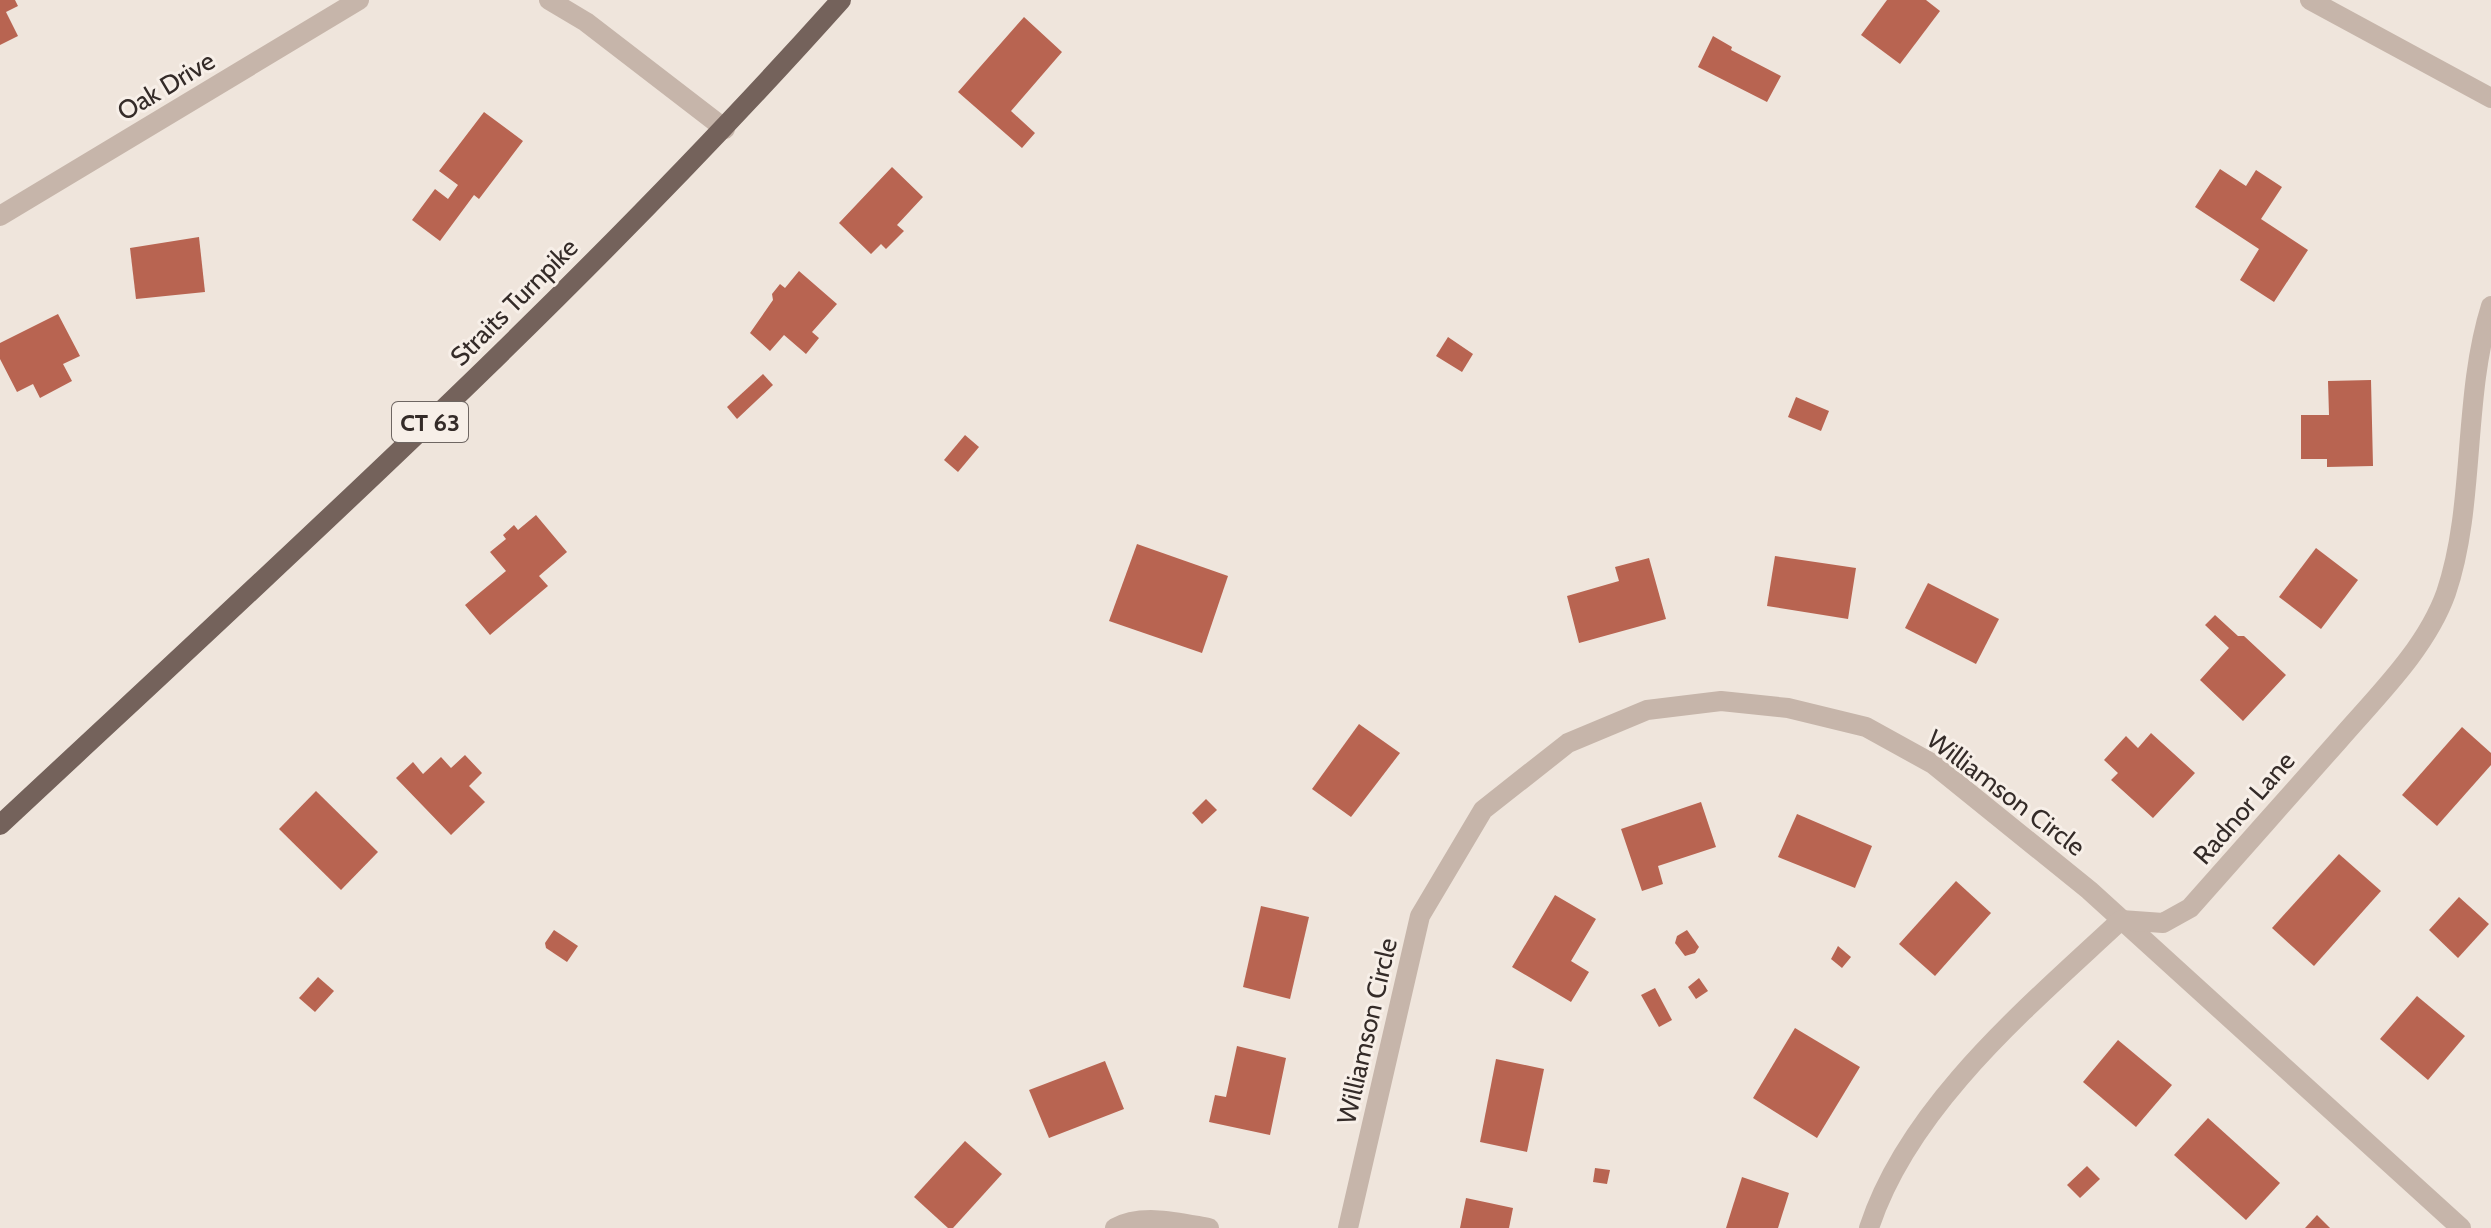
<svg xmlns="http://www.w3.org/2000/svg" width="2491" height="1228" font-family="Cabin,sans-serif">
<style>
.building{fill:#b86451}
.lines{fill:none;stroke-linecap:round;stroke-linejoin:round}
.minor{stroke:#c6b5aa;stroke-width:20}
.major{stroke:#74625b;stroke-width:20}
.labels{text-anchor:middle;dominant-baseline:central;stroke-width:6;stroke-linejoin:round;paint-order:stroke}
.shield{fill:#f7efe8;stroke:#6e6662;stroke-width:2}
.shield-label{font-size:24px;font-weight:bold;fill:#342b28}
.street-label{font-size:26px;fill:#342b28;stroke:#f7efe8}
</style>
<rect width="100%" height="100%" fill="#efe5dc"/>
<g class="building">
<path d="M0,0H15L18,6L6,12L18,36L0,45Z"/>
<path d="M1887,0H1926L1940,11L1900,64L1861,35Z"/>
<path d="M1024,17L1062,52L1011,111L1035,133L1022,148L958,92Z"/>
<path d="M1713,36L1732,47L1731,50L1781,76L1767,102L1698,67Z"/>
<path d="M484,112L523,141L479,199L474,195L440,241L412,220L435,189L448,199L458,185L439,171Z"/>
<path d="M892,167L923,197L897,225L904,231L886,249L881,244L871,254L839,223Z"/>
<path d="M2220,169L2246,186L2256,170L2282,187L2261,219L2308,250L2274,302L2240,280L2259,249L2195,207Z"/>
<path d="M199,237L205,292L136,299L130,248Z"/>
<path d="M799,271L837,304L812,332L819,338L806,354L784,335L770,351L750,333L773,300L772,294L780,284L785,288Z"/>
<path d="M58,314L80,356L63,364L72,381L40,398L33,384L17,392L0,359V343Z"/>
<path d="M1448,337L1473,354L1462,372L1436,356Z"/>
<path d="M763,374L773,385L737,419L727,407Z"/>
<path d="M2371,380L2373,466L2327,467V459H2301V415H2329L2328,381Z"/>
<path d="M1796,397L1829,411L1821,431L1788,417Z"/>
<path d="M965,435L979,447L958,472L944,460Z"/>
<path d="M536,515L567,552L539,576L548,586L490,635L465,605L506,571L490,552L506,539L503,535L514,525L518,530Z"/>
<path d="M1137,544L1228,576L1202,653L1109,621Z"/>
<path d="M2316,548L2358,580L2321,629L2279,597Z"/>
<path d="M1775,556L1856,568L1848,619L1767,606Z"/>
<path d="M1649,558L1666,619L1579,643L1567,596L1619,581L1615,567Z"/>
<path d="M1928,583L1999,619L1976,664L1905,628Z"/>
<path d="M2215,615L2238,636H2244L2286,675L2243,721L2200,680L2229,648L2205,625Z"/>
<path d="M1359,724L1400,753L1351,817L1312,789Z"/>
<path d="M2462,727L2491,753V765L2437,826L2402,795Z"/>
<path d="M2151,733L2195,773L2153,818L2111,780L2118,773L2104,760L2126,736L2138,748Z"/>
<path d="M465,755L482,773L469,786L485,802L451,835L396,778L413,762L423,774L441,757L451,768Z"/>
<path d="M316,791L378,852L341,890L279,829Z"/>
<path d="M1206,799L1217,810L1202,824L1192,813Z"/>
<path d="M1701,802L1716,847L1658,866L1663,884L1642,891L1621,829Z"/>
<path d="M1797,814L1872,846L1855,888L1778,857Z"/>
<path d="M2339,854L2381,891L2314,966L2272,928Z"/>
<path d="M1956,881L1991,913L1935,976L1899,944Z"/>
<path d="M1555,895L1596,919L1571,961L1589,972L1571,1002L1512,967Z"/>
<path d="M2459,897L2489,924L2458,958L2429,930Z"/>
<path d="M1261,906L1309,917L1290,999L1243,987Z"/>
<path d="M554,930L578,946L567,962L546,948L545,943Z"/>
<path d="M1687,930L1699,947L1695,953L1685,956L1675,943L1677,936Z"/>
<path d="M1838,946L1851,957L1842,968L1831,959Z"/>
<path d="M318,977L334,991L315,1012L299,998Z"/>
<path d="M1699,978L1708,991L1696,999L1688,987Z"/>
<path d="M1655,988L1672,1020L1659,1027L1641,995Z"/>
<path d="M2417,996L2465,1036L2428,1080L2380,1039Z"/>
<path d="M1795,1028L1860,1067L1817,1138L1753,1098Z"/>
<path d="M2118,1040L2172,1085L2136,1127L2083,1082Z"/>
<path d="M1237,1046L1286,1058L1270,1135L1209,1122L1215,1095L1226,1097Z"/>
<path d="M1496,1059L1544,1069L1527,1152L1480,1142Z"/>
<path d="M1105,1061L1124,1109L1049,1138L1029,1090Z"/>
<path d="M2208,1118L2280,1183L2246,1220L2174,1155Z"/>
<path d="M965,1141L1002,1174L953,1228H948L914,1197Z"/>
<path d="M2087,1166L2100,1179L2080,1198L2067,1185Z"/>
<path d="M1595,1168L1610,1170L1607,1184L1593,1182Z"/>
<path d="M1742,1177L1789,1193L1778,1228H1726Z"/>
<path d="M1466,1198L1513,1208L1509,1228H1460Z"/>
<path d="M2317,1215L2330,1228H2305Z"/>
</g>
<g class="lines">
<g class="minor">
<path d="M549,0L586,22L725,129"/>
<path d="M2310,0L2491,98"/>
<path d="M0,216L359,0"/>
<path d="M1115,1228C1142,1213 1180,1223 1209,1228"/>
<path d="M1348,1228L1420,916L1483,810L1568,743L1647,710L1721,701L1788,708L1866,727L1933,764L2089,890L2461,1228"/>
<path d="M1869,1228C1909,1105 2029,1006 2121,920L2163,923L2190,908C2240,852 2289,796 2339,740C2377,696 2426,649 2446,593C2476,505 2462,398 2491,306"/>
</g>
<path class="major" d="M0,825C287,557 579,293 841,0"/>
</g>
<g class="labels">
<rect class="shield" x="392" y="402" width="76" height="40" rx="6"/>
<g class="shield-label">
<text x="430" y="422">CT 63</text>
</g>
<g class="street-label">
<text transform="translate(166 86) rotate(-31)">Oak Drive</text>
<text transform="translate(514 302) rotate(-45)">Straits Turnpike</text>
<text transform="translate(2006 793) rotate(37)">Williamson Circle</text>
<text transform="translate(2244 808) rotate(-49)">Radnor Lane</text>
<text transform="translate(1367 1031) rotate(-77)">Williamson Circle</text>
</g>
</g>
</svg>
